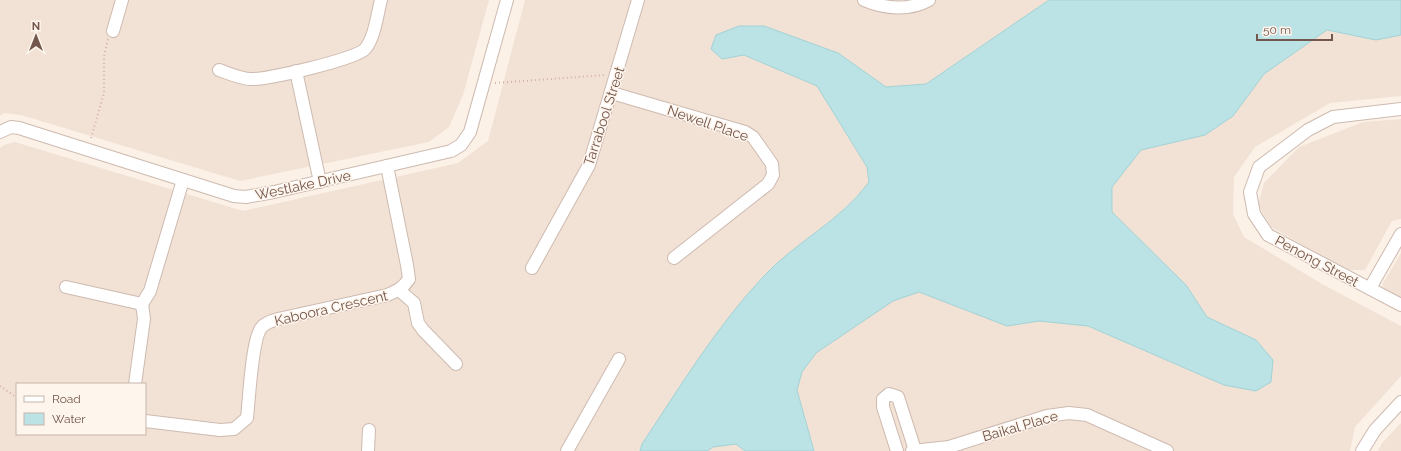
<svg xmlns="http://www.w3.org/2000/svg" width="1401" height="451" font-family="Raleway,sans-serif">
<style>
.residential{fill:#f2e2d5;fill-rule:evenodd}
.water{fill:#bbe2e4;stroke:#a2d2d5}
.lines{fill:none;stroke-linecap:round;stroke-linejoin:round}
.street-casing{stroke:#cebab0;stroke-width:14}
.path{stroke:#d4b1a2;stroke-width:2;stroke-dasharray:1 3;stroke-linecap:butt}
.street{stroke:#fff;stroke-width:12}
.labels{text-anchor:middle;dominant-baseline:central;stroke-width:3;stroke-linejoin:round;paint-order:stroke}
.street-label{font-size:14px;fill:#73564c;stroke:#fef5ec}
</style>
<rect width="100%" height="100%" fill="#fbf1e6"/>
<g class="residential">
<path d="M0,0H489L463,95L449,127L429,142L240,181L21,115L4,113L0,116Z"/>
<path d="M525,0H1049L926,84L886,87L838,53L764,26L722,59L744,55L818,86L867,167L869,182L856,199L764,276L731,314L642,444L640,451H0V148L4,145L15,142L243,211L458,163L488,141ZM17,384H145V434H17Z"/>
<path d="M1327,30L1376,40L1401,35V96L1330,103L1255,147L1234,177L1233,214L1244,237L1322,284L1401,326V376L1355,427L1350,451H814L797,390L802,372L816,353L893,301L919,292L1007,326L1039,321L1087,326L1224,385L1256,391L1273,360L1256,340L1207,318L1186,285L1112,212V187L1141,150L1205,135L1233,116L1264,74Z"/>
<path d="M1401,119V219L1392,221L1365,270H1346L1271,227L1258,205L1264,183L1299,147L1363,122Z"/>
<path d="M1401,253V300L1383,289V283Z"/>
<path d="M1401,423V451H1378L1382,443Z"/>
<path d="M736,444L745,451H707L713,447Z"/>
</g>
<path class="water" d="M1049,0H1401V35L1376,40L1327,30L1264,74L1233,116L1205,135L1141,150L1112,187V212L1186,285L1207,317L1256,340L1273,360L1271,382L1256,391L1224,385L1088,326L1039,321L1007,326L919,292L893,301L816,353L802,372L797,390L814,451H745L736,444L713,447L707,451H640L642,444C680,387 716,327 763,277C795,242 841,221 869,182L867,167L817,86L744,55L722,59L711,49L716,35L739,26H764L838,53L886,87L926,84Z"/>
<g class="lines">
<g class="street-casing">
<g id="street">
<path d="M864,0C885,9 909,11 929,0"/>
<path d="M113,31L122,0"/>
<path d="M219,70C228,73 241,79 251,79C266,80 357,59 365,49C375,37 377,15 381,0"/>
<path d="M296,71L320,182"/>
<path d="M612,93L745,132L753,137L772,164L773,175L768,184L674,258"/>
<path d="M1401,109L1333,117L1308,130L1259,167L1250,192L1254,214L1268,235L1401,305"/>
<path d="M0,132L11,127L19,128L234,196L246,197L274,192L451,151L461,145L470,132L507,0"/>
<path d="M532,268L589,165L638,0"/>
<path d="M66,287L142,304"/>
<path d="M1370,288L1401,234"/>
<path d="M399,290L414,303L418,323L423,330L456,364"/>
<path d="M135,384L144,319L142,304L150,291L183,180"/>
<path d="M145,421L220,430L234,429L247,418C249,401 252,336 262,327C266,322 272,321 278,319L387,295C397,291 403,288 409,279L407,265L387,166"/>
<path d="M368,451L369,430"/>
<path d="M567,451L619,359"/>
<path d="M897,451L883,407V399L889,394L898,397L915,450"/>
<path d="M912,451L949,447L1047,416L1069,413L1087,415L1167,451"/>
<path d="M1362,451L1375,430L1401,402"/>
</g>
</g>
<g class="path">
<path d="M495,83L606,75"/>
<path d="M91,138L104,93V56L108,39"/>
<path d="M0,386L17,398"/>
</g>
<use href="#street" class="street"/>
</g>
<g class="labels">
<g class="street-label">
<text transform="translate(604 116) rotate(-72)">Tarrabool Street</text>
<text transform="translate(708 123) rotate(19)">Newell Place</text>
<text transform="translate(303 185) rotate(-12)">Westlake Drive</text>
<text transform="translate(1317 261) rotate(28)">Penong Street</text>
<text transform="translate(331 308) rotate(-13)">Kaboora Crescent</text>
<text transform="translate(1020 426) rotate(-16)">Baikal Place</text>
</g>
</g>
<rect x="16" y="383" width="130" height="52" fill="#fef5ec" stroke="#c6b5ac"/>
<rect x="24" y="396" width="20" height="6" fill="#ffffff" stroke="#c6b5ac"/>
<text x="52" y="403" font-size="12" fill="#73564c">Road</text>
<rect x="24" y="413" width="20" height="12" fill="#bbe2e4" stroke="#c6b5ac"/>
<text x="52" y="423" font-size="12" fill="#73564c">Water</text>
<g transform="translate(36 36)" stroke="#fef5ec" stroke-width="3" paint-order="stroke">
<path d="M0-3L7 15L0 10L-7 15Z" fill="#73564c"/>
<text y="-6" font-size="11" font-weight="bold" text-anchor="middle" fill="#73564c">N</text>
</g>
<path d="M1257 34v6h75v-6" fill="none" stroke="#73564c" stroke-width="2"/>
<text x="1263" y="34" font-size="12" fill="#73564c" stroke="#fef5ec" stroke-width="3" paint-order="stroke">50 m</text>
</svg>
